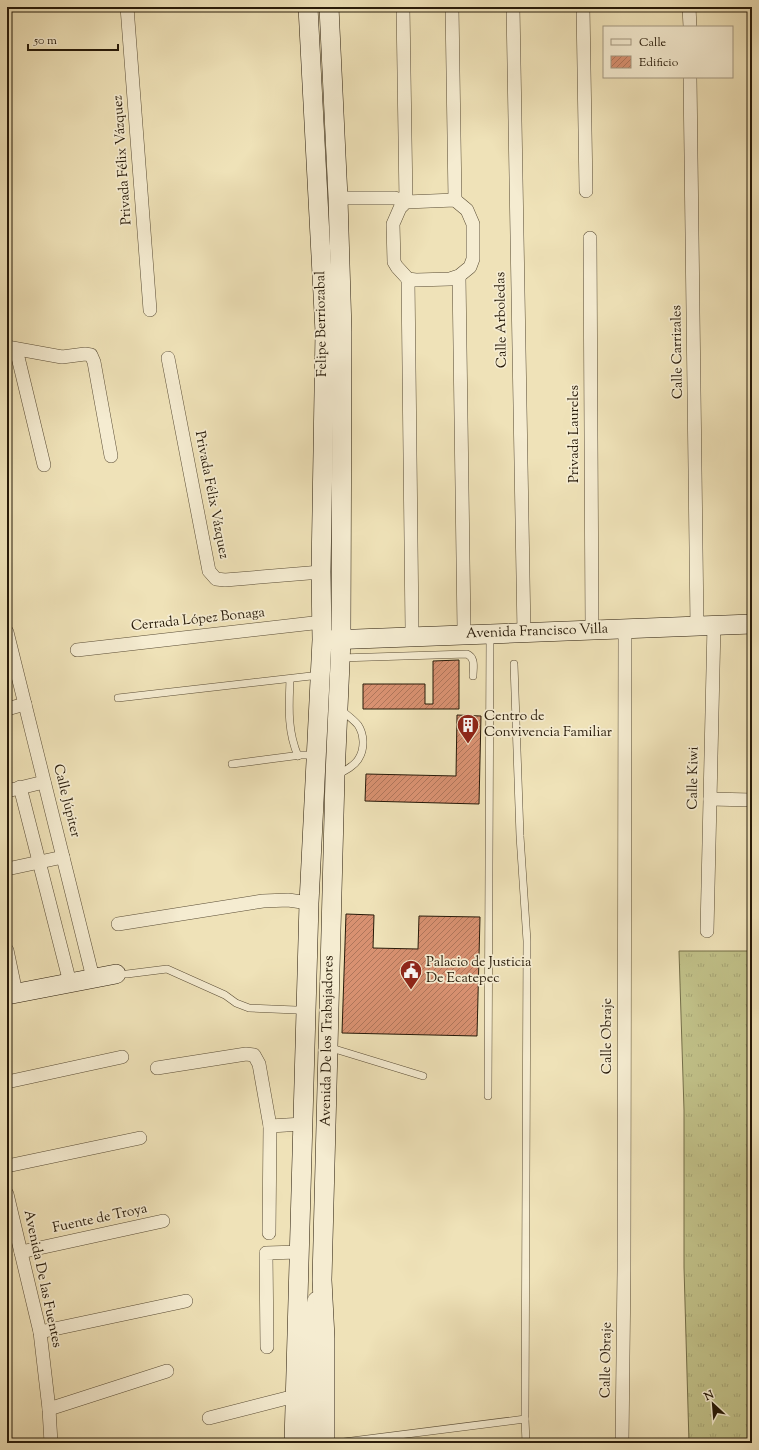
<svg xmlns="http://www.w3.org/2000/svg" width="759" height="1450" font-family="'Sorts Mill Goudy',serif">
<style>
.grass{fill:url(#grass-tufts);stroke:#746e49}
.building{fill:url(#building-hatch);stroke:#271a09}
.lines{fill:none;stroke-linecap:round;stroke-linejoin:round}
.lane-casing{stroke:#594c35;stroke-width:8}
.street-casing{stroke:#594c35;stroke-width:14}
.secondary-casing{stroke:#271a09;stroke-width:20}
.lane{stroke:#f5ecd1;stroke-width:7}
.street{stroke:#f5ecd1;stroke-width:13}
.secondary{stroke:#f5ecd1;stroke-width:19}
.labels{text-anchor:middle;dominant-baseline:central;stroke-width:3.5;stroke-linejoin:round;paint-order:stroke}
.street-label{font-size:14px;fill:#271a09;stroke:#f5ecd1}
.poi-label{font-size:14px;fill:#271a09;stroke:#f5ecd1;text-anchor:start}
</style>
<defs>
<pattern id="grass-tufts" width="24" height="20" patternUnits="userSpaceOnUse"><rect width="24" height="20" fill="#c1c189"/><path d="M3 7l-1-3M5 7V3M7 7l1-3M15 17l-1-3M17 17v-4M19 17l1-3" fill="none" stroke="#a6a575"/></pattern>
<pattern id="building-hatch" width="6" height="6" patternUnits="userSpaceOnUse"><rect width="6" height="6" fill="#d89171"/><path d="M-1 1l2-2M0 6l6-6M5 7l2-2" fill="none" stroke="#af765b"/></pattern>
</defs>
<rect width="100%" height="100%" fill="#efe2b8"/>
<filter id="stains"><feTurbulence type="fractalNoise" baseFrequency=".005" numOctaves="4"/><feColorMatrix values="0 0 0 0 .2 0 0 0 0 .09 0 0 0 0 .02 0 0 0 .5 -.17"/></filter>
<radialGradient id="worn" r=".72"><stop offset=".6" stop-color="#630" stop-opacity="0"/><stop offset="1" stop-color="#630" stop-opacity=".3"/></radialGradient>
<path class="grass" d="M679,951H752V1443H689L684,1267V1110Z"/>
<g class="building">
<path d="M459,660V709H363V684H425V704H433V661Z"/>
<path d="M457,715L481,716L479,804L365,801L366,774L456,776Z"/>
<path d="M346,914L374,915L373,948L418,949L419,916L480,917L477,1036L342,1033Z"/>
</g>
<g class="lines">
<g class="lane-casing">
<g id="lane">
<path d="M340,658L467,654C476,658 473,668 473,676"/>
<path d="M290,679C289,706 287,730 298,756"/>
<path d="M118,698L320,675"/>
<path d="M232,764L301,755H316"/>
<path d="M337,775C344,771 355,766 359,758C365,748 364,734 358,725C353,719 347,715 341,710"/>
<path d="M127,974L167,969L225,995L236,1003L249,1008L296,1010L306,1009"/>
<path d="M328,1047L423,1076"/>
<path d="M488,1096L490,634"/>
<path d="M525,1419L526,1443"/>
<path d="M336,1443L525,1419L527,941L520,836L514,664"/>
</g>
</g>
<g class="street-casing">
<g id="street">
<path d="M127,7L150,310"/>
<path d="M452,7L455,200"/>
<path d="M513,7L524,633"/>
<path d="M583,7L586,191"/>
<path d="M689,7L690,27"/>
<path d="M690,77L697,626"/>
<path d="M338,198H395L406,202L455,200L467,210L473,224V259L470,267L459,276L450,279L416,280L408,279L397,267L394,262L393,224L400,208L406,202L403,7"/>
<path d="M590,238L592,630"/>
<path d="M459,276L464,629"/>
<path d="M408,279L412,629"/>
<path d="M7,347L62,357L85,354L91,355L94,362L111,456"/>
<path d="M16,349L44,465"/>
<path d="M168,358L209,571L216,579L225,580L321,572"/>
<path d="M7,632L93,978"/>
<path d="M77,650L322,622"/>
<path d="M7,709L25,704"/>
<path d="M20,787L70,983"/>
<path d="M7,791L44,782"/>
<path d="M710,799L752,800"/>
<path d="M7,869L63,857"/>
<path d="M118,924L263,901L288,900L309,903"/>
<path d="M707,931L714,625"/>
<path d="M7,950L16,993"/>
<path d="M157,1068L246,1054L254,1055L259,1064L270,1126L269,1233"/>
<path d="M7,1082L122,1057"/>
<path d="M270,1126L303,1124"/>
<path d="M7,1166L140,1138"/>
<path d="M7,1194L40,1332L49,1409L51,1443"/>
<path d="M21,1252L163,1221"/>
<path d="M40,1332L186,1301"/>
<path d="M267,1347L266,1253L299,1252"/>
<path d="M49,1409L167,1371"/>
<path d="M209,1418L295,1396"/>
<path d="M622,1443L624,1270L625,629"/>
</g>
</g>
<g class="secondary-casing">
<g id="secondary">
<path d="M329,640L752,624"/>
<path d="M7,995L116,974"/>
<path d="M294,1443L309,903L322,640L321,572L325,332L308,7"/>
<path d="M307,1443L310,1335L317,1301"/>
<path d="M325,1443V1338L322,1280L335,776L341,640L342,331L338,198L329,7"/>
</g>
</g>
<use href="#lane" class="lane"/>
<use href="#street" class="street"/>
<use href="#secondary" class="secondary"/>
</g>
<defs>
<g id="building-pin" transform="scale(1.15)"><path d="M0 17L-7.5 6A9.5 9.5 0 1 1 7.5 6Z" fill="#8f2418" stroke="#f5ecd1"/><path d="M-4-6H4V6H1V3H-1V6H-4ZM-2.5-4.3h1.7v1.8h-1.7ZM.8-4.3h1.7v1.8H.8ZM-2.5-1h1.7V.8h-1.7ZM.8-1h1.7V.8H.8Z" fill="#fff"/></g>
<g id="civic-pin" transform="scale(1.15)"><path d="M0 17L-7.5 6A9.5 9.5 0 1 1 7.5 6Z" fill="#8f2418" stroke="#f5ecd1"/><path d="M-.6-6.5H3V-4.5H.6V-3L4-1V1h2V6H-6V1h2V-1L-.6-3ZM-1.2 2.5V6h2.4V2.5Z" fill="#fff"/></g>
</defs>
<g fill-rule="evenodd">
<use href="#building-pin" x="468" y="725"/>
<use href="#civic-pin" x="411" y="971"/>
</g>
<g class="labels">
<g class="street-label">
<text transform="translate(123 160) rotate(-94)">Privada Félix Vázquez</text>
<text transform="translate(502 320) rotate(-91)">Calle Arboledas</text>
<text transform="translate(322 324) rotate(-91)">Felipe Berriozabal</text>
<text transform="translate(678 352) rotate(-91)">Calle Carrizales</text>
<text transform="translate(575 434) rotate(-90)">Privada Laureles</text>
<text transform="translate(211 495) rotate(79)">Privada Félix Vázquez</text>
<text transform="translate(198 620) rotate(-6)">Cerrada López Bonaga</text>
<text transform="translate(537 632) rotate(-2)">Avenida Francisco Villa</text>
<text transform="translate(694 778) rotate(-89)">Calle Kiwi</text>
<text transform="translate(66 801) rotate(76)">Calle Júpiter</text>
<text transform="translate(608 1036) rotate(-90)">Calle Obraje</text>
<text transform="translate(328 1041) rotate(-89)">Avenida De los Trabajadores</text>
<text transform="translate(100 1219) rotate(-12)">Fuente de Troya</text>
<text transform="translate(42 1279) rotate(78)">Avenida De las Fuentes</text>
<text transform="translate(607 1360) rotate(-89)">Calle Obraje</text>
</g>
<g class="poi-label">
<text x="484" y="717">Centro de<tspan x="484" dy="16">Convivencia Familiar</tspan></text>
<text x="426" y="963">Palacio de Justicia<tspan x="426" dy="16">De Ecatepec</tspan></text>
</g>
</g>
<rect width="759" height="1450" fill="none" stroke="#efe2b8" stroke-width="24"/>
<rect x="8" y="8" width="743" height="1434" fill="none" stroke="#271a09" stroke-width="2"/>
<rect x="12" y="12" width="735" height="1426" fill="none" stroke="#271a09"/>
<rect x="603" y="26" width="130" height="52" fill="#f5ecd1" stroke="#a39881"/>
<rect x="611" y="39" width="20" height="6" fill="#f5ecd1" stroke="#a39881"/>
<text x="639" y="46" font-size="12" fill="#271a09">Calle</text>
<rect x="611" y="56" width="20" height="12" fill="url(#building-hatch)" stroke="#a39881"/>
<text x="639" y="66" font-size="12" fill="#271a09">Edificio</text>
<g transform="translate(713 1404) rotate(334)" stroke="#f5ecd1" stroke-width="3" paint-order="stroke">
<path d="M0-3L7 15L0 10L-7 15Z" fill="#271a09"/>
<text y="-6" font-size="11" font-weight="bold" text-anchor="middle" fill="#271a09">N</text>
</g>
<path d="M28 44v6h90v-6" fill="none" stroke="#271a09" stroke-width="2"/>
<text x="34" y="44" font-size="12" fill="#271a09" stroke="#f5ecd1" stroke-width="3" paint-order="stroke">50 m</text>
<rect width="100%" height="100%" filter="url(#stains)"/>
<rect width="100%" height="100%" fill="url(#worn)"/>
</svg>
